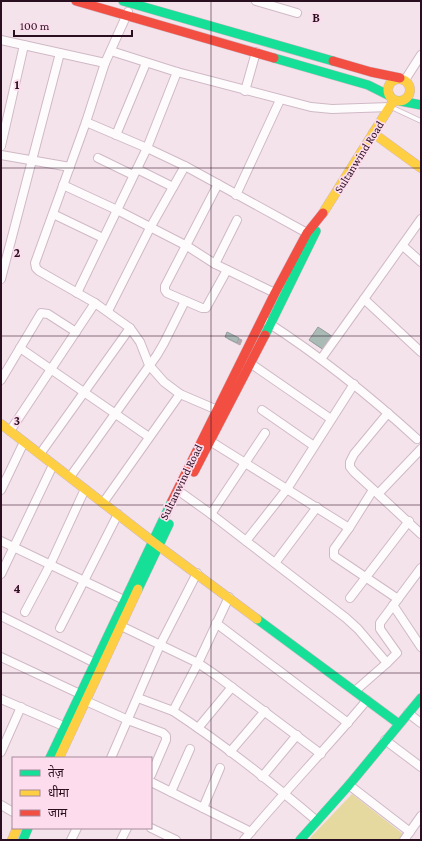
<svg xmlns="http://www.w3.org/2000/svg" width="422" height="841" font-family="'Crimson Pro','Noto Sans Devanagari',serif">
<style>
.green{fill:#e6d9a0}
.building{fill:#aabbb6;stroke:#929d9b;filter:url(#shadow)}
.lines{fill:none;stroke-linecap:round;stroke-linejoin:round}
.lane-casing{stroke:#cfb9c5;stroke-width:5.5}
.street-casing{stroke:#cfb9c5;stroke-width:10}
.fast-casing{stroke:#cfb9c5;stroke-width:10}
.slow-casing{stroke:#cfb9c5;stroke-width:10}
.jam-casing{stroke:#cfb9c5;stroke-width:10}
.lane{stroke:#fefbfc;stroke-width:4}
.street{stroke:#fefbfc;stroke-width:8}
.fast{stroke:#16e098;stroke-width:9}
.slow{stroke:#ffcf43;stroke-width:9}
.jam{stroke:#f24e42;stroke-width:9}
.grid{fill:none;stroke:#2a0f20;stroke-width:1;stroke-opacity:0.55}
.labels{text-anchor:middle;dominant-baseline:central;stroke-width:3.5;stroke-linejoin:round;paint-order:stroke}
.street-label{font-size:12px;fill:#2a0f20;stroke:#fcdced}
.grid-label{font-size:13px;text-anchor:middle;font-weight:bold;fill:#2a0f20;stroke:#fcdced;stroke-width:3.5;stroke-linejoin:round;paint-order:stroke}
</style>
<defs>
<filter id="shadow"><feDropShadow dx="3" dy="2" stdDeviation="0" flood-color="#0004"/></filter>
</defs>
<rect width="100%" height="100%" fill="#f5e3ec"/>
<path class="green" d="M352,794L403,834L399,840H313L310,838Z"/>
<g class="building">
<path d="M318,327L333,337L324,350L309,340Z"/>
<path d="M227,332L239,338L237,343L225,337Z"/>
</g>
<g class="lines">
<g class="lane-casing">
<path id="lane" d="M391,107L421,121"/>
</g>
<g class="street-casing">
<g id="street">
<path d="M256,1L297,13"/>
<path d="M128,12L105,63L86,122L35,263L36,268L39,271L95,303L130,328L140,342L149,365L164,382L180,394L222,412"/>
<path d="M1,40L105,63"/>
<path d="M111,51L177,72L311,107L332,109L390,107"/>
<path d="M405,80L421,55"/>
<path d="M245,91L256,52"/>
<path d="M86,122L147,148L185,166L307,233"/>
<path d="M116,135L146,63"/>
<path d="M1,146L24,45"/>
<path d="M1,155L70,167"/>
<path d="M98,158L133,175"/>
<path d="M137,169L173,187"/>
<path d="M218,184L165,286V290L167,293L202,308H206L227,270"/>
<path d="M63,185L117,210L187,246L215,264L275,293"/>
<path d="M236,195L280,100"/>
<path d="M53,214L103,238"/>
<path d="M421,219L364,299L421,352"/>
<path d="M403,246L421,262"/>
<path d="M215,264L237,220"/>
<path d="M1,279L60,53"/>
<path d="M77,293L147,148L177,72"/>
<path d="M108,311L150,228L185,166"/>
<path d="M267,322C321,357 370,396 417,439"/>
<path d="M20,348L149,437"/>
<path d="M321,359L364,299"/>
<path d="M250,363L331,419"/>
<path d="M1,380L41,313L48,314L76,332"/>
<path d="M354,384L287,489L246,541L346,618L358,629L387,663L355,691"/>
<path d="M262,410L314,446"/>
<path d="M10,431L95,303"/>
<path d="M210,441L349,528L373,490"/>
<path d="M421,449L378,494L421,534"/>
<path d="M40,454L130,328"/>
<path d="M70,477L157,355L164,343L185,301"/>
<path d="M1,490L24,442"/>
<path d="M376,492L354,472L350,467V462L354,454L388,413"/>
<path d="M183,494L211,514L246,541"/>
<path d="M103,503L180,394"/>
<path d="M211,514L265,433"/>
<path d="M349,528L334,549V556L398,599"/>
<path d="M1,541L124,600"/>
<path d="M275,563L317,507"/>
<path d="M1,574L53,465"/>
<path d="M229,597L198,663L173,711C223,744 271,782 317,821"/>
<path d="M350,598L409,521"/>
<path d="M393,605L421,647"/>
<path d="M25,612L50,565L85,489"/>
<path d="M1,616L95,663"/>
<path d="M216,623L348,723"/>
<path d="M121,626L198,663L217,676L321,754"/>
<path d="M60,628L118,514"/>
<path d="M1,657L80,694"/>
<path d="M387,663L397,653L380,629V623L421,568"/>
<path d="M138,698L173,711"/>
<path d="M1,699L68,728"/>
<path d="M86,701L128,720L163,733L166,736V740L151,775"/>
<path d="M408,713L421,723"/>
<path d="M198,728L232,687"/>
<path d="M385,740L421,767"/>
<path d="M1,752L21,707"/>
<path d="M230,752L265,711"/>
<path d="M111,758L160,645L197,573"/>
<path d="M262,777L297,735"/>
<path d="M151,782L251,832"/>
<path d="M349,785L410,832"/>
<path d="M171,792L190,749"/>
<path d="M1,805L13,812"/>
<path d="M203,808L220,768"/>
<path d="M151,828L176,840"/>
<path d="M71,840L77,828"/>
<path d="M121,840L127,828"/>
<path d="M244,840C284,792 327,748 367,700"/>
<path d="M404,840L421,816"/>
</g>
</g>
<g class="fast-casing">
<g id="fast">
<path d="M123,1L333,61"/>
<path d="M274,58L368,85L390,96"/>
<path d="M400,101L421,105"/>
<path d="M265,335L316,231"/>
<path d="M138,589L169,524"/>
<path d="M257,619L399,724"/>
<path d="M50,758L172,501"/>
<path d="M23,840L28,828"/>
<path d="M300,840L349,785L421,698"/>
</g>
</g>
<g class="slow-casing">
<g id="slow">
<circle cx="399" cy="90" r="11"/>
<path d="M373,133L421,168"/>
<path d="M323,213L394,100"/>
<path d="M1,424L152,541L257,619"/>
<path d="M59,758L138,589"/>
<path d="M12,840L17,828"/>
</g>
</g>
<g class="jam-casing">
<g id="jam">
<path d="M76,1L274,58"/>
<path d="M333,61L371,72L400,78"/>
<path d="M194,472L265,335"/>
<path d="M172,501L275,293L307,233L323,213"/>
</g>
</g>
<use href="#lane" class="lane"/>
<use href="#street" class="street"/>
<use href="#fast" class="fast"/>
<use href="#slow" class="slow"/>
<use href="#jam" class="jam"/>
</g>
<path class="grid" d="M211,1V840M1,168H421M1,336H421M1,505H421M1,673H421"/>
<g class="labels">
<g class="street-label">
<text transform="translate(359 157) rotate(-58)">Sultanwind Road</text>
<text transform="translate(181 482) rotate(-64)">Sultanwind Road</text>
</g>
</g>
<g class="grid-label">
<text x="316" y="22">B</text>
<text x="17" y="89">1</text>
<text x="17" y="257">2</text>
<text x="17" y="425">3</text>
<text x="17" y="593">4</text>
</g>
<rect width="422" height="841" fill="none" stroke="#2a0f20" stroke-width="4"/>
<rect x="12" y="757" width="140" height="72" fill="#fcdced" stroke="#a88a9b"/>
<rect x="20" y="770" width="20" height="6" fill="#16e098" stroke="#a88a9b"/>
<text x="48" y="777" font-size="12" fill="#2a0f20">तेज़</text>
<rect x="20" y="790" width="20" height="6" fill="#ffcf43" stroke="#a88a9b"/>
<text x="48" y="797" font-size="12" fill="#2a0f20">धीमा</text>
<rect x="20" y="810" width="20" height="6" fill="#f24e42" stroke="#a88a9b"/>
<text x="48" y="817" font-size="12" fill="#2a0f20">जाम</text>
<path d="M14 30v6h118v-6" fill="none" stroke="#2a0f20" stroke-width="2"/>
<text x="20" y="30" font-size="12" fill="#2a0f20" stroke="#fcdced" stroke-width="3" paint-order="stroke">100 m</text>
</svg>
